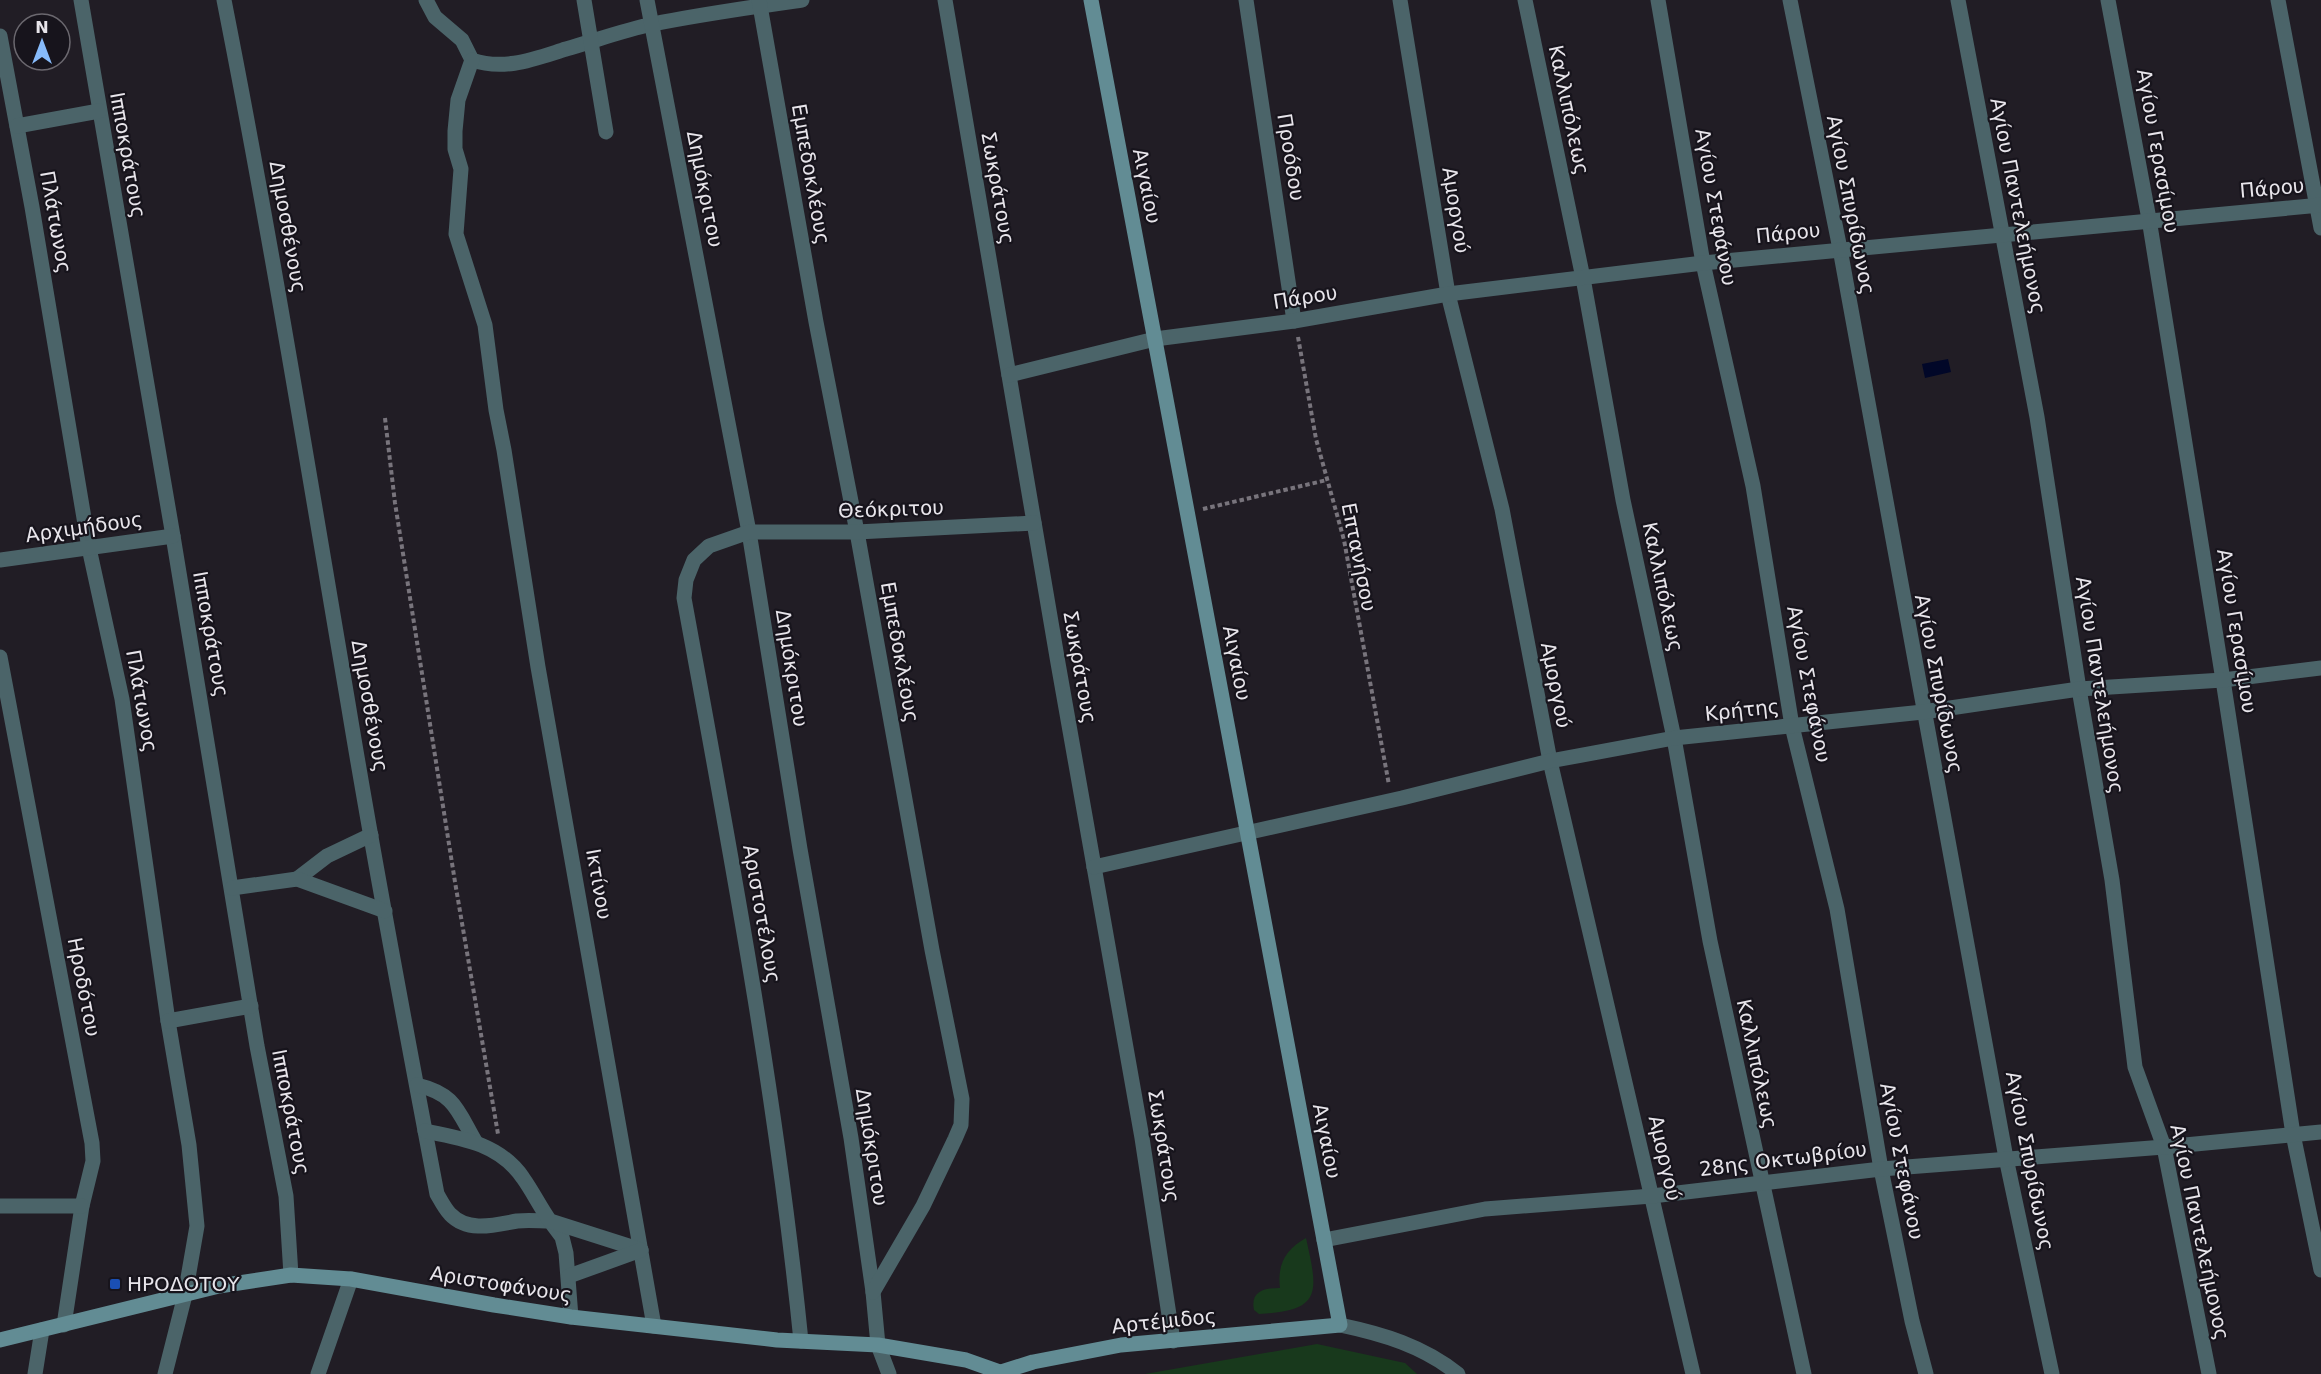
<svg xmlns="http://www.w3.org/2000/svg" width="2321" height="1374" font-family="'DejaVu Sans',sans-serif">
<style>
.green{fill:#18391c}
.water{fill:#010728}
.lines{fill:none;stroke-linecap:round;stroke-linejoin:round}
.path{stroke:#78747c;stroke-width:4;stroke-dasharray:4.5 3;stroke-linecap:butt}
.street{stroke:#4b6469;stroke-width:15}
.secondary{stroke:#628c94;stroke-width:15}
.transit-dot{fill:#1a4fb4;stroke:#17141c;stroke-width:2}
.labels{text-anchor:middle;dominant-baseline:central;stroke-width:4.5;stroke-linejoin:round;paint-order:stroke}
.street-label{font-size:20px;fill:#e8e5eb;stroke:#17141c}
.poi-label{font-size:20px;fill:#e8e5eb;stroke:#17141c;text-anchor:start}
</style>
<rect width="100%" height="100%" fill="#211d25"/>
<g class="green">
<path d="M1306,1238C1318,1292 1323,1311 1259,1314L1254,1310C1250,1291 1265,1288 1280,1288C1277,1264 1286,1249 1306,1238Z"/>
<path d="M1317,1344L1405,1363L1417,1374H1145Z"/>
</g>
<path class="water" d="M1948,359L1951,372L1925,378L1922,364Z"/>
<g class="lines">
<g class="path">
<path d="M1298,337L1316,439L1344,540L1389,785"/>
<path d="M385,418L395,503L455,882L498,1134"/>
<path d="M1203,509L1327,480"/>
</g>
<g class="street">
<path d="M81,0L173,536L257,1046L286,1196L291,1275"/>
<path d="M224,0C270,233 308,468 348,703C375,867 406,1031 437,1194C441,1201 445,1209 450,1214C468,1233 495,1225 517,1221C528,1220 540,1221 550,1221L562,1237L566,1253L571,1317"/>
<path d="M426,0L435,17L462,40L472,60C505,71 534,59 566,49C594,41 624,30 653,24C703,14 753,7 802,0"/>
<path d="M584,0L606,132"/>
<path d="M647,0L749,532L800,849L851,1138L873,1292L878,1345L889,1374"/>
<path d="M759,0L816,322L857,532L932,950L962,1099L961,1125L955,1139L923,1206L873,1292"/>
<path d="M945,0L1058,663L1142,1138L1173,1341"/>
<path d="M1246,0L1294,321"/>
<path d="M1400,0L1448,294L1502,509L1550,761L1693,1374"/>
<path d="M1525,0L1583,278L1623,500L1674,738L1710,941L1804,1374"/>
<path d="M1658,0L1703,263L1753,486L1792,726L1837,909L1881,1169L1912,1321L1926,1374"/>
<path d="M1790,0L1840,249L2006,1158L2052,1374"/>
<path d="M1958,0L2037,417L2079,689L2112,880L2135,1067L2164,1147L2209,1374"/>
<path d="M2108,0L2149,219L2223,680L2293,1134L2321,1270"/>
<path d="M2278,0L2321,228"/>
<path d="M0,36L32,207L89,548L122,699L168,1021L189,1145L197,1226L185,1295L165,1374"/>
<path d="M472,60L458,100L455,131V149L461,169L456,234L485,325L496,410L504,450L538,667L654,1326"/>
<path d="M17,126L99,111"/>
<path d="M1009,375L1155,339L1294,321L1448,294L1703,263L2321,205"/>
<path d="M0,560L173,536"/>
<path d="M0,657L92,1143L93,1161L82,1206L64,1325"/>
<path d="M1094,867L1402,798L1550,761L1674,738L1923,712L2079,689L2223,680L2321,668"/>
<path d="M297,879L327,856L371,835"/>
<path d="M232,888L297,879L385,911"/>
<path d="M168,1021L251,1006"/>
<path d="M417,1085C455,1094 457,1110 475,1141"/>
<path d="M425,1131C462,1138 500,1144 523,1178C533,1192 540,1207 550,1221L641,1250"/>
<path d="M0,1206H82"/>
<path d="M1324,1240L1485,1209L1652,1196L1881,1169L2164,1147L2321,1132"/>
<path d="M569,1276L641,1250"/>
<path d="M1340,1325C1383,1334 1423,1346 1458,1374"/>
<path d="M801,1341C776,1091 729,845 684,598L686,580L694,560L709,546L749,532H857L1034,523"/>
<path d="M35,1374L42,1330"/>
<path d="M318,1374L351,1279"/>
</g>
<g class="secondary">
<path d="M0,1340L219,1286L291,1275L351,1279L494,1305L571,1317L777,1340L878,1345L966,1360L1000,1372"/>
<path d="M995,1374L1033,1362L1121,1345L1340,1325L1091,0"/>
</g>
</g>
<rect class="transit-dot" x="109" y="1278" width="12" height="12" rx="3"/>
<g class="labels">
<g class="street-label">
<text transform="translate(1569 110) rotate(78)">Καλλιπόλεως</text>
<text transform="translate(2158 151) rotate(80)">Αγίου Γερασίμου</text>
<text transform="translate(128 155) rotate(80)">Ιπποκράτους</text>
<text transform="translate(1291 157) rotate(81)">Προόδου</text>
<text transform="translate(811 174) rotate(80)">Εμπεδοκλέους</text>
<text transform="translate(1147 186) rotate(79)">Αιγαίου</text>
<text transform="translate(998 188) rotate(80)">Σωκράτους</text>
<text transform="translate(2272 188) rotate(-5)">Πάρου</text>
<text transform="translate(705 189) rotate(79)">Δημόκριτου</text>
<text transform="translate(1851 205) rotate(79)">Αγίου Σπυρίδωνος</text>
<text transform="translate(2018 206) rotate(79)">Αγίου Παντελεήμονος</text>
<text transform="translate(1716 207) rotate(80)">Αγίου Στεφάνου</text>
<text transform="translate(1456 210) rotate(81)">Αμοργού</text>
<text transform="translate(56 222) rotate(80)">Πλάτωνος</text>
<text transform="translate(288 227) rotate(80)">Δημοσθένους</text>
<text transform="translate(1788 233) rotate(-6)">Πάρου</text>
<text transform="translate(1305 297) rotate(-9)">Πάρου</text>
<text transform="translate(891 509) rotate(-2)">Θεόκριτου</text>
<text transform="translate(84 527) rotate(-8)">Αρχιμήδους</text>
<text transform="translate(1359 557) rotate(79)">Επτανήσου</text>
<text transform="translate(1663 587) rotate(78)">Καλλιπόλεως</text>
<text transform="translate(2237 631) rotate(81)">Αγίου Γερασίμου</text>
<text transform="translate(211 634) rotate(80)">Ιπποκράτους</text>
<text transform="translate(900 652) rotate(80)">Εμπεδοκλέους</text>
<text transform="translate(1237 663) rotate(79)">Αιγαίου</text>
<text transform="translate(1080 667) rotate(80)">Σωκράτους</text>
<text transform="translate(792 668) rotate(81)">Δημόκριτου</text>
<text transform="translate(1809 684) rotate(79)">Αγίου Στεφάνου</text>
<text transform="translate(1939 684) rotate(79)">Αγίου Σπυρίδωνος</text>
<text transform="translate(1556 685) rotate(79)">Αμοργού</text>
<text transform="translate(2100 685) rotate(81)">Αγίου Παντελεήμονος</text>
<text transform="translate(142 701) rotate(80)">Πλάτωνος</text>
<text transform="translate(370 706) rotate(80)">Δημοσθένους</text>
<text transform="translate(1742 710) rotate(-6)">Κρήτης</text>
<text transform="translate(599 884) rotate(80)">Ικτίνου</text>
<text transform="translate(762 914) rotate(80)">Αριστοτέλους</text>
<text transform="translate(84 987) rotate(79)">Ηροδότου</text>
<text transform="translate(1757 1064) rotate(78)">Καλλιπόλεως</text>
<text transform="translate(291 1112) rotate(79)">Ιπποκράτους</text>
<text transform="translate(1327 1141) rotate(79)">Αιγαίου</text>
<text transform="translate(1164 1146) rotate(81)">Σωκράτους</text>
<text transform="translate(872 1147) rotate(81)">Δημόκριτου</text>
<text transform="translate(1665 1158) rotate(77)">Αμοργού</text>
<text transform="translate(1783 1159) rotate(-7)">28ης Οκτωβρίου</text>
<text transform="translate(1902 1161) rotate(79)">Αγίου Στεφάνου</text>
<text transform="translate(2030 1161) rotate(79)">Αγίου Σπυρίδωνος</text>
<text transform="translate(2200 1232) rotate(78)">Αγίου Παντελεήμονος</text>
<text transform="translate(501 1284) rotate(9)">Αριστοφάνους</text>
<text transform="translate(1164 1321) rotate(-6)">Αρτέμιδος</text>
</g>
<g class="poi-label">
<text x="127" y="1284">ΗΡΟΔΟΤΟΥ</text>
</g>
</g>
<g transform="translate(42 42)"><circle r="28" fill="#17141c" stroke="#6b686f" stroke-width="1.5"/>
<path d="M0-4.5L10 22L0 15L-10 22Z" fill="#87bbfb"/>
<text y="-9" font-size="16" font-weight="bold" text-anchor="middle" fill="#e8e5eb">N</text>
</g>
</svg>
